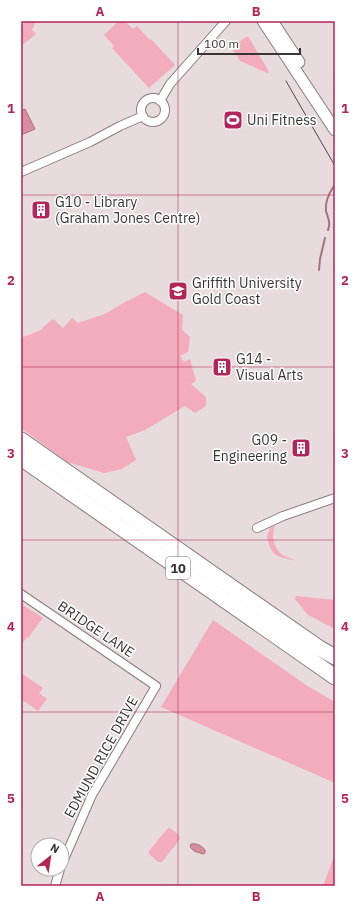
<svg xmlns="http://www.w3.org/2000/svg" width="356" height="907" font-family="'IBM Plex Sans',sans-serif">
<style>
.green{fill:#f2acbb}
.water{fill:#d78d9e;stroke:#a7727e}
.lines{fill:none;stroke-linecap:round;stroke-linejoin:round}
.stream{stroke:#a7727e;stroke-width:2}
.street-casing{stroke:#887c7e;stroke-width:10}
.secondary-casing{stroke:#887c7e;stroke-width:13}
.highway-casing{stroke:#887c7e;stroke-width:17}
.street{stroke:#fff;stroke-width:8}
.secondary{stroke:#fff;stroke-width:11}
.highway{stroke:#fff;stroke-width:15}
.tram{stroke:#4d4748;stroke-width:1}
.grid{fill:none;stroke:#b32559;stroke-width:1;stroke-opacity:0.55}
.labels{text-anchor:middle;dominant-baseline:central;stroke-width:3;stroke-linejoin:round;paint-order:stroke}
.shield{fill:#fff;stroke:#747071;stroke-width:1}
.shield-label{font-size:13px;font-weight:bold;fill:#383334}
.poi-label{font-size:14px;fill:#383334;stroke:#fff;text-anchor:start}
.street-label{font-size:14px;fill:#383334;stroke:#fff}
.neatline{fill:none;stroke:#b32559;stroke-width:1.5}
.grid-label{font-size:13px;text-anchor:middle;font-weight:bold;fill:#b32559}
</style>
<rect width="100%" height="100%" fill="#e8dbdd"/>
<g class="green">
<path d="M25,21H36L32,30L36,34L21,46V29Z"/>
<path d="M119,21H125L133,29L137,26L150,40L151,39L175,65L149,88L112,48L114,46L104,35Z"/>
<path d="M248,36L269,72L267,73L240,61L231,47Z"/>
<path d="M145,292L183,315L182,330L190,337L188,352L180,356L184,362L190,359L196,381L191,384L206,397V406L195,413L185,406L145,430L126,437L136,460L122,469L104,473L67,462L21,428V338L43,329L42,328L53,319L63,328L72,318L78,323L105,314L125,302Z"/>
<path d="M275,525C271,536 273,550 285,556C288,558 293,559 297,561C278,556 272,559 267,537L270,528Z"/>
<path d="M296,596L335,600V629L308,615L295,599Z"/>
<path d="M21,604L43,618L28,638L27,637L21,645Z"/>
<path d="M213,620L306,685L335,702V783L161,707Z"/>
<path d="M21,673L43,688L39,693L47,699L38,711L21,699Z"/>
<path d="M170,828L179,835L180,839L162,862H158L149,854V851L167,829Z"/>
<path d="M335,857V886H323L333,859Z"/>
</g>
<g class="water">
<path d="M25,109L35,129L21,135V111Z"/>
<path d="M191,844C197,843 202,846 205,850V853L203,854L194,851L190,847Z"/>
</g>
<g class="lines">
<g class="stream">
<path d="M328,230C331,223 328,218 326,211C325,202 329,193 334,186"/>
<path d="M319,270L320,259L325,238"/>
</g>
<g class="street-casing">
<g id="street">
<circle cx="153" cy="110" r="12"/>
<path d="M160,101L170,84L226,21"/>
<path d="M21,172L90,142L120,126L143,116"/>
<path d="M257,528L283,516L335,498"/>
<path d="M21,594L156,686L92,795L62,864"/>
<path d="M55,886L60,869"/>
</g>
</g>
<g class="secondary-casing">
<g id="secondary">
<path d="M263,21L335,130"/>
<path d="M272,21L299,62"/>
</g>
</g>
<g class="highway-casing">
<g id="highway">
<path d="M21,440L319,648L335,657"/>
<path d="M21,458L335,677"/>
</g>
</g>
<use href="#street" class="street"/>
<use href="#secondary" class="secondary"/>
<use href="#highway" class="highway"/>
<path class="tram" d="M286,81L335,166"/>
</g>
<path class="grid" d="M178,21V886M21,195H335M21,367H335M21,540H335M21,712H335"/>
<defs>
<g id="stadium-square" transform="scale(1)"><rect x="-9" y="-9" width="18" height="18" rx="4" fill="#b32559" stroke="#fff"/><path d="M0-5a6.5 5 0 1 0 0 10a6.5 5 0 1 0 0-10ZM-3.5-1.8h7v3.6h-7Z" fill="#fff"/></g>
<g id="building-square" transform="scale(1)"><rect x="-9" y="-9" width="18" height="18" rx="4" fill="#b32559" stroke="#fff"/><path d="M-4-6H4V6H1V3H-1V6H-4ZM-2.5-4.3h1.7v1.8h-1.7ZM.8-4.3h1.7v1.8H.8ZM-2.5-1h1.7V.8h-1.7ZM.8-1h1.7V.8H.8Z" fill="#fff"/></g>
<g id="university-square" transform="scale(1)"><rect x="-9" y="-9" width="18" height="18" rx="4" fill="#b32559" stroke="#fff"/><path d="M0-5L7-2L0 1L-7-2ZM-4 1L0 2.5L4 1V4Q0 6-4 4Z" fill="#fff"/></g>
</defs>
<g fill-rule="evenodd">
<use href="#stadium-square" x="233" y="120"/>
<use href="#building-square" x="41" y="210"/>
<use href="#university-square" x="178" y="291"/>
<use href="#building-square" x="222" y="367"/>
<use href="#building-square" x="301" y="448"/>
</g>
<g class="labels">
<rect class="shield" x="166" y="557" width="24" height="22" rx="3"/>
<g class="shield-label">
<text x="178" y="568">10</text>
</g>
<g class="poi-label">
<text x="247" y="120">Uni Fitness</text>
<text x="55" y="202">G10 - Library<tspan x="55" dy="16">(Graham Jones Centre)</tspan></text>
<text x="192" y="283">Griffith University<tspan x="192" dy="16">Gold Coast</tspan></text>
<text x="236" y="359">G14 -<tspan x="236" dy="16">Visual Arts</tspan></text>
<text x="287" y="440" text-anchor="end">G09 -<tspan x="287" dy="16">Engineering</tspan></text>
</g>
<g class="street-label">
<text transform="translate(96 629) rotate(34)">BRIDGE LANE</text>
<text transform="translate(101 757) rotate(-61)">EDMUND RICE DRIVE</text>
</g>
</g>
<rect width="356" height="907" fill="none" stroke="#ffffff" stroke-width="44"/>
<g transform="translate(50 857) rotate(30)"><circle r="19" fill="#ffffff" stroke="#afadae"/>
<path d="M0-3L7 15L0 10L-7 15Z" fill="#b32559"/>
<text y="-6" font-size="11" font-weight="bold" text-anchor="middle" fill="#383334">N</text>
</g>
<path d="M198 48v6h102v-6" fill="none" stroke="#383334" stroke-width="2"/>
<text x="204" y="48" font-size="12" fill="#383334" stroke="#ffffff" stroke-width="3" paint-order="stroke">100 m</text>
<rect x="22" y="22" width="312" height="863" class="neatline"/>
<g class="grid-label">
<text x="100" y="16">A</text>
<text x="256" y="16">B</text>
<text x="11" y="113">1</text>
<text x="345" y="113">1</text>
<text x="11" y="285">2</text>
<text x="345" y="285">2</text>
<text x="11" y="458">3</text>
<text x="345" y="458">3</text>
<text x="11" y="631">4</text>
<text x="345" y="631">4</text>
<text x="11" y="803">5</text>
<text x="345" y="803">5</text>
<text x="100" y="901">A</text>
<text x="256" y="901">B</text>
</g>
</svg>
